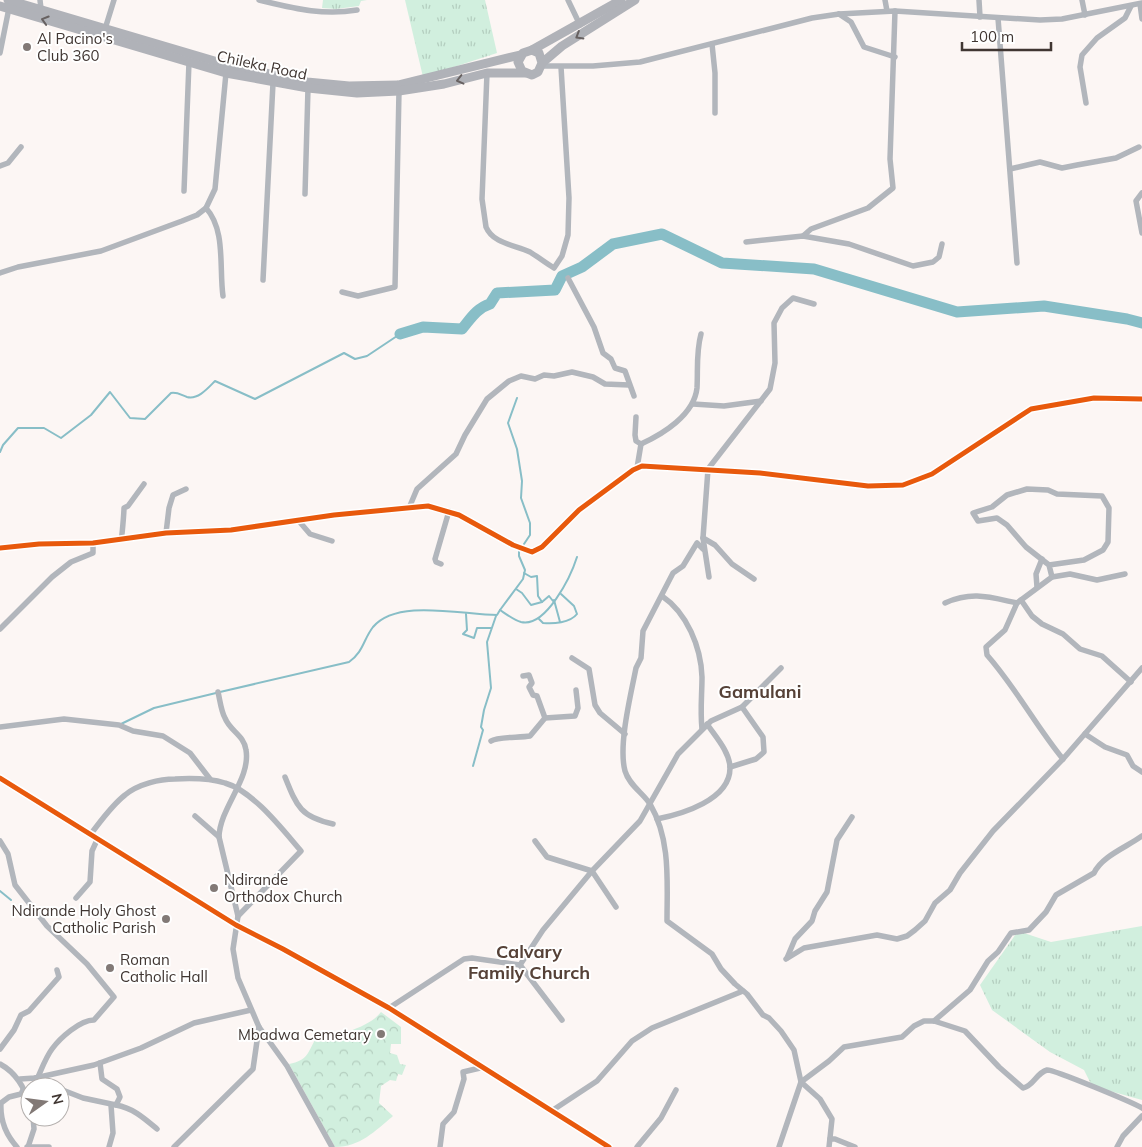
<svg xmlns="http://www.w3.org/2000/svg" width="1142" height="1147" font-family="Mulish,sans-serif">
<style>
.grass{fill:url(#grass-tufts)}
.park{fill:url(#park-crowns)}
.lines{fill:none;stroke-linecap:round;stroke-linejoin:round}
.stream{stroke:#88bec7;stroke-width:2}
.river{stroke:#88bec7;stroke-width:11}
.minor{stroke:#b2b6bc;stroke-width:5.5}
.highway{stroke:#b0b2b8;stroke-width:9}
.cycleway-casing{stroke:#fff;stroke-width:8}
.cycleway{stroke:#e8590c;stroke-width:5}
.oneway{stroke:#676161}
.poi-dot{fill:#827976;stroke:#fff;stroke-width:2}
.labels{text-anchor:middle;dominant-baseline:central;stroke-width:4;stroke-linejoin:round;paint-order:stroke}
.poi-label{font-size:15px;fill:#403632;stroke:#fff;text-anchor:start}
.street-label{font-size:15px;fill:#403632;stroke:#fff}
.quarter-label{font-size:18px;font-weight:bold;fill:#564238;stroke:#fff}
</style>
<defs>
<pattern id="grass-tufts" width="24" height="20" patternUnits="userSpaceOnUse" patternTransform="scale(1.25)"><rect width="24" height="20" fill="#d1efde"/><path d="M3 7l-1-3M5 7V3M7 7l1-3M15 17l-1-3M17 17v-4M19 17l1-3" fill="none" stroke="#b4cebf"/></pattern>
<pattern id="park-crowns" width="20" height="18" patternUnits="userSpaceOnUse" patternTransform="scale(1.25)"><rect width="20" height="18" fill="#d1efde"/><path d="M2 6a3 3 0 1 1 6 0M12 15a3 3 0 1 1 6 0" fill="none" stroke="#b4cebf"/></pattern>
</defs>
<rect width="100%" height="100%" fill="#fcf6f4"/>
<g class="grass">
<path d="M323,0H367L361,1L359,6L336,9L322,8Z"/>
<path d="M405,0H485L497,53L423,77Z"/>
<path d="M1142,926V1100L1092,1086L1084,1070L1050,1052L992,1010L980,985L1018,931L1051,942Z"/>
</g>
<path class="park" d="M381,1012L401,1027V1044H391L390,1053L397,1055L400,1064L406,1065L402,1075L398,1074L396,1081L390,1080L381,1086L379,1103L393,1116C375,1131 360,1147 335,1147L289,1064C308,1060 307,1054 316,1038C336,1036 369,1028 381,1012Z"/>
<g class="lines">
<g class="stream">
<path d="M517,398L508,423L517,449L522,481L521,498L530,523V535L524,544"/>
<path d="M0,452L3,445L18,428H44L61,438L91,415L110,392L130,418L145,419L171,393C178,392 181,395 187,397C198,400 208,388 215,381L255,399L344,353L355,359L367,356L400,334"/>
<path d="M524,573L531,577L537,576L538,596L542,602"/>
<path d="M516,589L522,593L531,605L542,602L549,596L553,601"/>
<path d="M554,600L560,622"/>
<path d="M500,610L523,579L525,570L519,556V551"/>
<path d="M466,614L467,630L463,634L474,638L477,628H491"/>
<path d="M539,619L543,623C553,624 570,623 577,614L574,606L561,594"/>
<path d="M220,692L349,662C364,651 363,640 373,627C397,598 463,615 497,615L500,610C506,614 514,620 521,622C546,628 571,576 577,557"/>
<path d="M121,724L154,708L216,693"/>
<path d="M473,766L483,730L481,727L484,710L491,688L487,642L496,616"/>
<path d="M0,891L11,900"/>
</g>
<path class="river" d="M400,334L423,327L462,329C471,318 477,308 490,304L497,293L555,290L562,276L582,267L613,244L662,234L722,263L814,269L957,312L1044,306L1127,319L1142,323"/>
<g class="minor">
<path d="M40,0L41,9"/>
<path d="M259,0C293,8 322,16 357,10"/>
<path d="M568,0L580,25"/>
<path d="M885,0L887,11"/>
<path d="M979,0L980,17"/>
<path d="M1082,0L1085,15"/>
<path d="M1140,4L1142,19"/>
<path d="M839,14L851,22L864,47L895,57"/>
<path d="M998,18L1017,263"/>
<path d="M105,29L114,0"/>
<path d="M712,44L715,73V113"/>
<path d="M0,53L9,8"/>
<path d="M542,66H593L640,62L812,18L839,14L895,11L1040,20L1062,19L1142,3"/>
<path d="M487,73L482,199L486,227C493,244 516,245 530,252C538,257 546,263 554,268L562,256L568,235L569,198L561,67"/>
<path d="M1086,103L1080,67L1082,55L1097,38L1125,18L1131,6"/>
<path d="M0,166L8,163L21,147"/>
<path d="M1010,169L1040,162L1062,168L1077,165L1116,158L1139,147"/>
<path d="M184,191L189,62"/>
<path d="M1142,193L1136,201L1142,233"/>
<path d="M305,194L308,88"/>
<path d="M206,208C226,230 219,268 223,296"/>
<path d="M803,236L811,229L868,208L893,188L890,159L895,11"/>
<path d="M746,242L803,236L849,244L913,266L933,262L939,257L942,244"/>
<path d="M0,273L18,267L101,251L182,221L197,215L206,208L215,189L226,73"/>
<path d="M568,278L594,327L603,353L611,359L615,368L625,371L634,396"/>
<path d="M263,280L273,83"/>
<path d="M342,292L358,296L395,287L399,91"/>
<path d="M693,404L724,406L761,401"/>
<path d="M636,417L635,435L636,441L641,444"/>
<path d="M641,444C663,434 694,415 697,388C698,369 696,352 701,334"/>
<path d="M637,468L641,444"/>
<path d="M409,508L417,489L456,454L465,435L487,399L509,381L521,376L535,379L544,375L554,376L572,372L593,377L605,384L629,385"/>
<path d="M298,520L310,534L332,541"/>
<path d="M166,533L169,508L173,495L186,489"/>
<path d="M703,538L715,545L732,564L754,579"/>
<path d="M121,540C122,538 124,512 124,508L128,506L144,484"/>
<path d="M0,548L39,544L93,543L166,533L231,530L334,515L428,506L459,515L513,545L532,552L542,547L579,510L633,470L642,466L760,473L868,486L903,485L932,474L1031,409L1094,398L1142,399"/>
<path d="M703,549L697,543L683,566L673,573L643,631L641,658L636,668C631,694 618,745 625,771C629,785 643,793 650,804C671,840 667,882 667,921L712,954L721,969L735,984L747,994L763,1015L769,1018L781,1031L794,1050L801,1082L820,1099L832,1119L829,1147"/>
<path d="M441,564L436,562L435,559L449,511"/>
<path d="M1049,565L1084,560L1103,550L1108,542L1109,508L1102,496L1057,494L1048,490L1027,489L1007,495L992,507L973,513L978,521L997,518L1007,525L1026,547L1049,565L1052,577"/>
<path d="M709,577L703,538L708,469L770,389L775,363L774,323L782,308L793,298L814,304"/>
<path d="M1037,587L1036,574L1042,559"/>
<path d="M662,596C687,613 701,647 702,677C702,695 700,711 702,729"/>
<path d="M1021,600L1032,616L1042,624L1063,634L1080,649L1102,656L1131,682"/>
<path d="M945,603C972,591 989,597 1017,603"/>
<path d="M0,629L52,577L71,562L93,553V543"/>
<path d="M572,658L589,669L595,705L600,713L625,734"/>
<path d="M523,676L529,675L532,683L529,687L533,695L537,696L545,718"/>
<path d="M218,692C220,700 221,711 225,718C230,731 244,735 246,750C251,779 220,807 219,837L238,916L233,949L238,978L259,1027L287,1066L332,1147"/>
<path d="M0,727L64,719L119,725L133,731L163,736L190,753L210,779"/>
<path d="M1085,734L1105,747L1127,755L1133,766L1142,772"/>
<path d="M491,741C498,736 520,738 530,736L545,718L575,716L578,708L576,690"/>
<path d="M1063,759C1036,726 1016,688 987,655L986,647L1005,630L1017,603L1052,577L1070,574L1097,580L1125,574"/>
<path d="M730,767L756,759L764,752L763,737L742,707"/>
<path d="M285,777C297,807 301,817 333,824"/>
<path d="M0,778L236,925L283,949L389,1008L609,1147"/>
<path d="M195,816L219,837"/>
<path d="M657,819C682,814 730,800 730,768C730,752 715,736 707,724"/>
<path d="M90,835C101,821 111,806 125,795C138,784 160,779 175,779C192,778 209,778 225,783C253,791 282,829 301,851L238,916"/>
<path d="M0,841L8,854L15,885L47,926L87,964L114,997L94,1020C80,1020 60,1038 52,1049C46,1057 42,1068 38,1077"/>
<path d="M535,841L547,857L592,871L616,907"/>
<path d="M76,898L90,882L92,851L97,840"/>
<path d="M787,958L795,939L812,921L815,911L827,892L837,840L852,817"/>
<path d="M786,959L804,948L877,935L897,939L907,936L915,930L925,921L935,903L950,890L960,873L993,831L1063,759L1142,668"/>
<path d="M520,965L562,1020"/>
<path d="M389,1008L464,959L472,958L520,965L543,930L592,871L640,821L678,754L711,721L742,707L781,668"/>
<path d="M934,1021L970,990L988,961L998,952L1011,933L1029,930L1046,912L1056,895L1094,873C1102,856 1127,847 1142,836"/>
<path d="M0,1049L14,1030L21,1015L29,1011L59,977L57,970"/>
<path d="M0,1064C17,1073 25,1088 30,1106"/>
<path d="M35,1078L56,1087"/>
<path d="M20,1079L35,1078L94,1065L141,1048L194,1023L251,1010"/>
<path d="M60,1089L83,1098L116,1105L120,1097L117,1089L102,1079L100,1063"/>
<path d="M116,1105C133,1108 144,1118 157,1129"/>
<path d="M553,1110L597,1081L632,1041L652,1028L743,991"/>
<path d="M830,1139H835L855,1147"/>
<path d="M17,1147C6,1135 0,1120 1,1103L9,1097L21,1094L23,1090"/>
<path d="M27,1147H49"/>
<path d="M28,1147L34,1129L33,1117"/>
<path d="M109,1147L113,1133L111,1105"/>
<path d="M174,1147L253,1069L259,1027"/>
<path d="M440,1147L443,1124L454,1112L464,1079L463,1072L480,1068"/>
<path d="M637,1147L661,1118L676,1090"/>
<path d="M779,1147L801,1082L829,1061L844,1047L902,1037L914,1026L924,1021H934L965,1031L999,1067L1023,1088C1034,1086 1036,1073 1047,1070C1053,1069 1134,1103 1142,1108"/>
<path d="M1117,1147L1123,1136L1142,1116"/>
</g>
<g class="highway">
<path d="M8,0L228,65L307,82L349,86L398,85L520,55"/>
<path d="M0,6L226,73L308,88L357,93L399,91L444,84L487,73H525"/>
<path d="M532,50L621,0"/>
<path d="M542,63L539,53L532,50L523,53L518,62L522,71L532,75L538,72L542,63L562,46L635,0"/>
</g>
<g class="cycleway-casing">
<g id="cycleway">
<path d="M0,548L39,544L93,543L166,533L231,530L334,515L428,506L459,515L513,545L532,552L542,547L579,510L633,470L642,466L760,473L868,486L903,485L932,474L1031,409L1094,398L1142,399"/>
<path d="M0,778L236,925L283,949L389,1008L609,1147"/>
</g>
</g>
<use href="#cycleway" class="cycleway"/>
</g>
<defs><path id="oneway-chevron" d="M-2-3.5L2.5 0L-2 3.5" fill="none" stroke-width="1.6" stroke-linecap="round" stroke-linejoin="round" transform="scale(1.25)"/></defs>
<g class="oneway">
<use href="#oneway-chevron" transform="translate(45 20) rotate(-163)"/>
<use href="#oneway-chevron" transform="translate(579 36) rotate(149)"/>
<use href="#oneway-chevron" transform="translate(460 80) rotate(166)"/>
</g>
<g class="poi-dot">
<circle cx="27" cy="47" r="5"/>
<circle cx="214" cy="888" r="5"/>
<circle cx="166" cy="919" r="5"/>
<circle cx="110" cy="968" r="5"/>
<circle cx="381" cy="1034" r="5"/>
</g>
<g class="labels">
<g class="poi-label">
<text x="37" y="38">Al Pacino's<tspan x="37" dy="17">Club 360</tspan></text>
<text x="224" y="879">Ndirande<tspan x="224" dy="17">Orthodox Church</tspan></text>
<text x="156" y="910" text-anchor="end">Ndirande Holy Ghost<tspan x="156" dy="17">Catholic Parish</tspan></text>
<text x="120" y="959">Roman<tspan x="120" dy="17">Catholic Hall</tspan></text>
<text x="371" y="1034" text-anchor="end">Mbadwa Cemetary</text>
</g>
<g class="street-label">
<text transform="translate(262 65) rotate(12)">Chileka Road</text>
</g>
<g class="quarter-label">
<text x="760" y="691">Gamulani</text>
<text x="529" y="951">Calvary<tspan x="529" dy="21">Family Church</tspan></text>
</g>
</g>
<g transform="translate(45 1102) rotate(76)"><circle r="24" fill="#ffffff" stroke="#b3afad"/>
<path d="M0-4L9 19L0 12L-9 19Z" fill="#827976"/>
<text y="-8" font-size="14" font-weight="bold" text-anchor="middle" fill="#403632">N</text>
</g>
<path d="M962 42v8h89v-8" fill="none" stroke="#403632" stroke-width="2.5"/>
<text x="970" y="42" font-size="15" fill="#403632" stroke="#ffffff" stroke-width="4" paint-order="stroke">100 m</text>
</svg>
